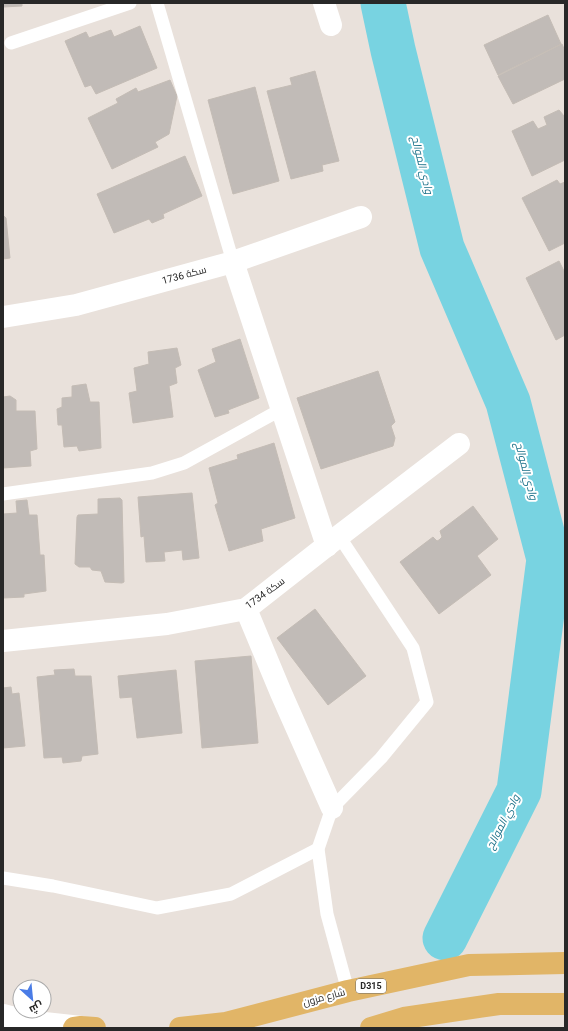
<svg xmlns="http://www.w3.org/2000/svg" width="568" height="1031" font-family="Roboto,Cairo,sans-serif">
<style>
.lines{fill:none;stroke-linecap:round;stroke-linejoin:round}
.river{stroke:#78d3e1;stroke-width:45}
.building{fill:#c1bbb7;stroke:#c4bcb5}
.service{stroke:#fff;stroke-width:13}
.minor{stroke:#fff;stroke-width:22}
.tertiary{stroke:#fff;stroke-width:22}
.primary{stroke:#e1b567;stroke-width:22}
.labels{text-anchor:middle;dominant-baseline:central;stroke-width:4;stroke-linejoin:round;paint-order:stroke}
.shield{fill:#fff;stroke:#686868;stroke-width:1}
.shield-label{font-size:9px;font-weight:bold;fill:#282828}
.street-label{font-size:10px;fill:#282828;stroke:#fff}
.water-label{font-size:11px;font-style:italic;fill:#1b7189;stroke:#fff}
</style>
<rect width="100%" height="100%" fill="#e9e1db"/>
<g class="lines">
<path class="river" d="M383,3L393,50L442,248L508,402L549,559L519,791L445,938"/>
</g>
<g class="building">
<path d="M3,3H22V6L3,7Z"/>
<path d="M548,15L561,44L498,75L484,45Z"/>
<path d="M140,26L157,68L96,94L91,85L85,87L65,41L86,32L89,38L111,30L114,37Z"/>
<path d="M562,44L565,51V79L513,104L498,76Z"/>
<path d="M315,71L339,161L322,165L323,171L291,179L267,91L292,85L290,78Z"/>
<path d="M170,80L177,96L169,134L155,142L158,147L112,169L88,118L118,103L116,99L136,88L138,92Z"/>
<path d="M255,87L279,181L233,194L208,100Z"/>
<path d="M559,110L564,116L565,115V160L532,176L512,131L533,121L538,129L547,125L544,117Z"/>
<path d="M185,156L202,196L163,214L164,218L152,223L149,219L114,233L97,194Z"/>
<path d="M557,180L560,184L565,182V243L549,251L522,198Z"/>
<path d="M3,215L6,218L10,258L3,259Z"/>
<path d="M559,261L565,273V335L556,340L526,278Z"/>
<path d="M240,339L259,398L228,410L229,413L215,417L198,370L216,362L212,349Z"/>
<path d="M177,348L181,365L175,368L177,383L169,386L173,417L133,423L129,393L137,391L134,368L149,364L148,352Z"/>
<path d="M378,371L395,422L391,426L395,438L393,446L321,469L297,398Z"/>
<path d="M86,384L90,402H99L101,448L79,451L77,446L64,447L62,425H58L57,409L62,407V398L72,397V386Z"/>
<path d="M10,396L16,400V411H35L37,449L30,451L31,466L3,468V397Z"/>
<path d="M274,443L295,518L261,529L263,541L229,551L215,505L218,503L209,468L238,459L237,455Z"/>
<path d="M192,493L199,558L183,560L182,550L164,552L165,561L146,562L144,536L141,537L138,497Z"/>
<path d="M120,498L122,500L124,582L122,583L105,582L101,571L92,570L90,567H79L75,564L77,517L78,515L98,514V499Z"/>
<path d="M27,500L29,515H37L40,555H44L46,591L24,594V597L3,598V514L17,513L16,501Z"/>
<path d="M473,506L498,539L477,556L491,575L439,614L400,562L433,537L437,541L439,540L442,537L440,531Z"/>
<path d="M315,609L366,676L328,705L277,638Z"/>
<path d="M251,656L258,743L202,748L195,661Z"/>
<path d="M74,669L75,676H91L98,754L82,756L81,761L63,763L62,757L44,758L37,677L55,675L54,670Z"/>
<path d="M176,670L182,733L137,738L132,697L120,698L118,676Z"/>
<path d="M11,687L12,694L19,693L25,746L3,748V688Z"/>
</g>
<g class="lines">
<g class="service">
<path d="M157,3L233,262"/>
<path d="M11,43L130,3"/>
<path d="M3,494L152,473L184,463L282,409"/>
<path d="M339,536L413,648L427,702L381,758L332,808L318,849L327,914L348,991"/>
<path d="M3,878L53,886L157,908L231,894L318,849"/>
</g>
<g class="minor">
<path d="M324,3L331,25"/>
<path d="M233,262L327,546"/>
<path d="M3,317L76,305L233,262L361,217"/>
<path d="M246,609L281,693L332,808"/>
<path d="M3,641L167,624L246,609L339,536L459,444"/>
</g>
<path class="tertiary" d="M3,1015L26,1021L81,1027"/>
<g class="primary">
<path d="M74,1028L81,1027L95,1028"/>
<path d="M180,1028L226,1023L348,991L469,965L565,963"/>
<path d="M371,1028L404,1018L499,1004H565"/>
</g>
</g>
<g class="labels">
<rect class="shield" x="356" y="979" width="30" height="14" rx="3"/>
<g class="shield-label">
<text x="371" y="986">D315</text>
</g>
<g class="street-label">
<text transform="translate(184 275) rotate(-15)">سكة 1736</text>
<text transform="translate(265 593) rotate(-36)">سكة 1734</text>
<text transform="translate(324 997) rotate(-15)">شارع مزون</text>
</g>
<g class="water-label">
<text transform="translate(422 165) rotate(76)">وادي الموالح</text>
<text transform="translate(526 471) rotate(75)">وادي الموالح</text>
<text transform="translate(503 822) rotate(-63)">وادي الموالح</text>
</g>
</g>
<rect width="568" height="1031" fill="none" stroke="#282828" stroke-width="8"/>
<g transform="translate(32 999) rotate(153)"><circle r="19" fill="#ffffff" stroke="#a9a9a9"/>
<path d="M0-3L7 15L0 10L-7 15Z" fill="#4a7ce6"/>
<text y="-6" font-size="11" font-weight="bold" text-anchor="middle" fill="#282828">ش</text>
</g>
</svg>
